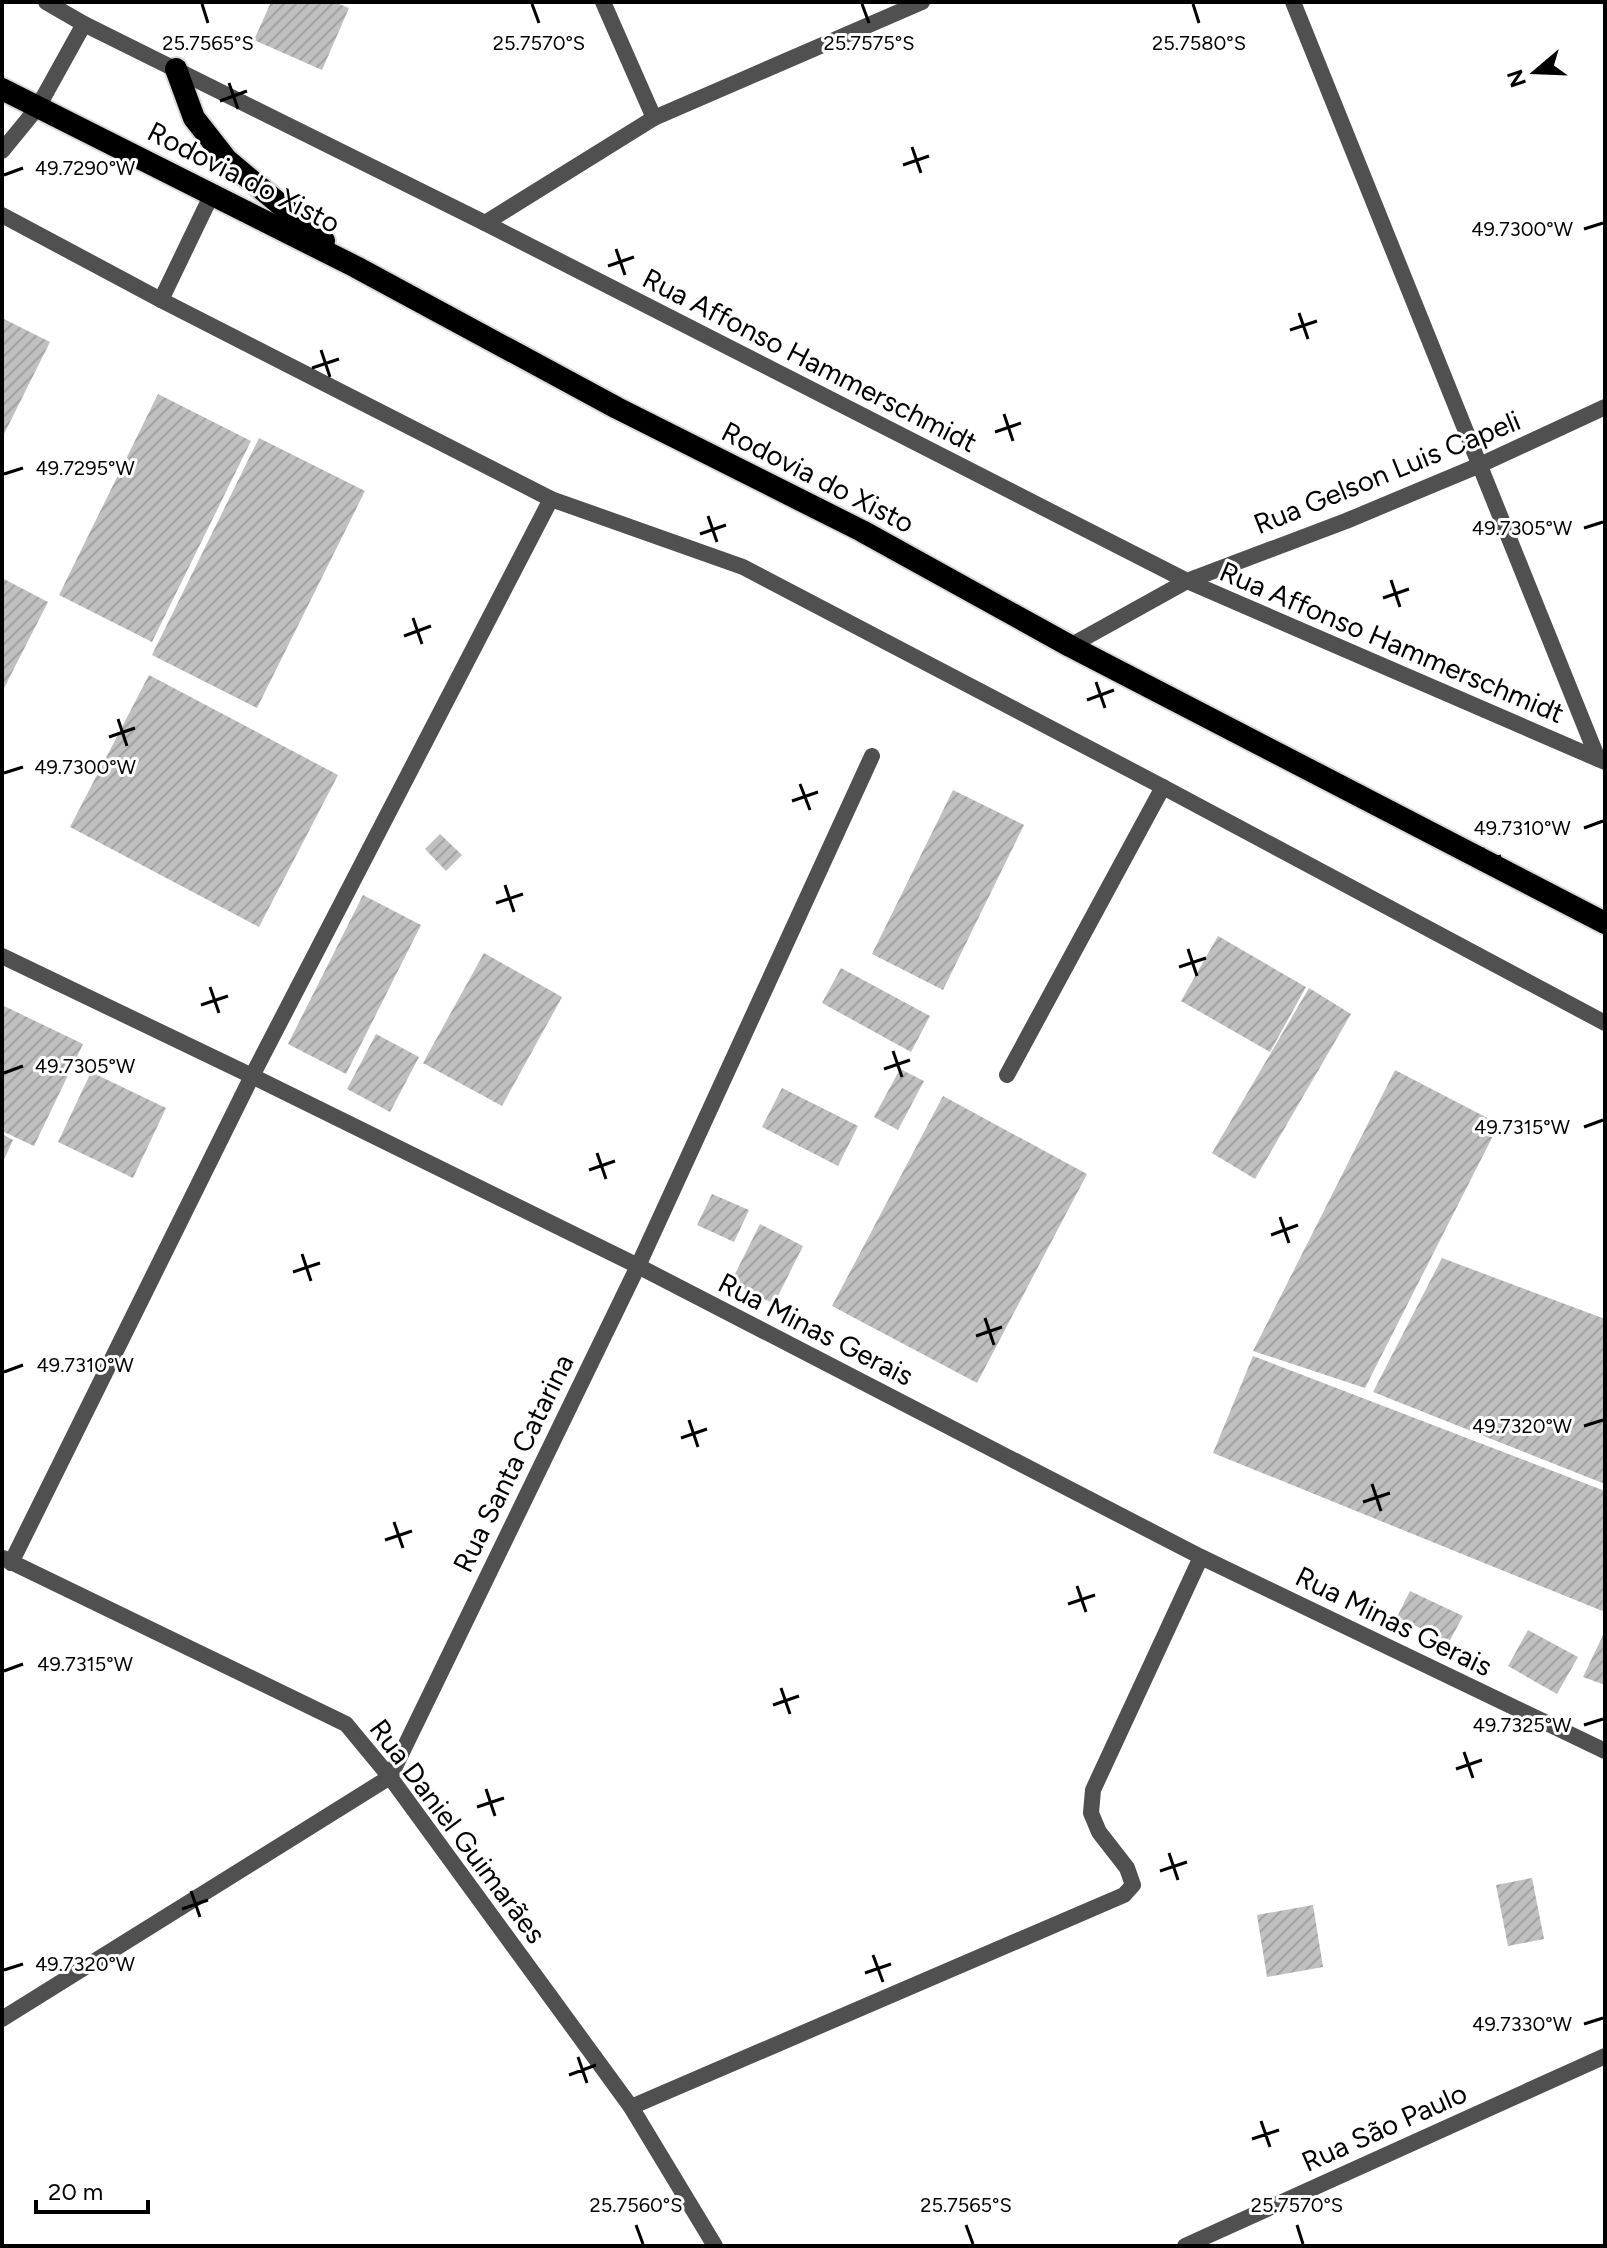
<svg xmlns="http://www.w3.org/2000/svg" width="1607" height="2248" font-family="Figtree,sans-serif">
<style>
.building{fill:url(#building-hatch)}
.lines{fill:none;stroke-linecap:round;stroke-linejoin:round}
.trunk-casing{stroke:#dbdbdb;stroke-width:26}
.service{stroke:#505050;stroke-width:16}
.minor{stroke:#505050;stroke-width:16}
.tertiary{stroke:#505050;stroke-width:16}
.trunk{stroke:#000;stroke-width:22}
.ticks{fill:none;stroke:#000;stroke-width:3}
.labels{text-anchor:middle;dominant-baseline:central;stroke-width:6;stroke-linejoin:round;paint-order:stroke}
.street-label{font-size:28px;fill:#000;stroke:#fff}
.ticks-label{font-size:20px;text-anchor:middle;fill:#000;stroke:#fff;stroke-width:6;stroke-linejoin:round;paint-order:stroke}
</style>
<defs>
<pattern id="building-hatch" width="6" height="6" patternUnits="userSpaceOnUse" patternTransform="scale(2)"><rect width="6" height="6" fill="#c0c0c0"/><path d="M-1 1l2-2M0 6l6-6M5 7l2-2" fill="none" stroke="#a3a3a3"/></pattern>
</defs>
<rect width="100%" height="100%" fill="#fff"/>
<g class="building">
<path d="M271,2H334L349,8L322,70L254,40Z"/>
<path d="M2,318L50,342L2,438Z"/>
<path d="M158,394L251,441L152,642L59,595Z"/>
<path d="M259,438L365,491L257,708L152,655Z"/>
<path d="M2,578L48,602L2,692Z"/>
<path d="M149,675L338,775L259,927L70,827Z"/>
<path d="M953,790L1024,825L943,990L872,954Z"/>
<path d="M440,834L462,855L446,871L425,849Z"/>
<path d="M363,895L421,925L346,1074L288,1044Z"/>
<path d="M1218,936L1306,987L1270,1052L1181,1001Z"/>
<path d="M484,953L562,997L502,1106L423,1063Z"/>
<path d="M841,968L930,1016L911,1052L822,1003Z"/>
<path d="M1309,988L1351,1014L1255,1179L1212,1153Z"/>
<path d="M2,1005L83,1044L34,1146L2,1131Z"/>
<path d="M376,1034L419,1057L390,1112L347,1089Z"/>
<path d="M900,1069L924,1081L898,1130L874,1117Z"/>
<path d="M1395,1070L1499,1124L1365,1388L1253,1351Z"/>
<path d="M91,1072L166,1108L133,1178L58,1142Z"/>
<path d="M782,1088L858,1126L838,1166L762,1127Z"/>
<path d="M943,1096L1087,1174L977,1383L832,1306Z"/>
<path d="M2,1134L13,1140L2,1164Z"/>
<path d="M712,1194L749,1210L734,1242L697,1225Z"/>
<path d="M760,1224L803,1246L774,1304L731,1282Z"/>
<path d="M1442,1258L1605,1319V1484L1373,1392Z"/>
<path d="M1253,1356L1605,1491V1612L1213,1453Z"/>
<path d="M1410,1591L1463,1616L1449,1642L1397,1617Z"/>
<path d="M1528,1630L1578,1657L1557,1694L1508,1666Z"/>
<path d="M1605,1631V1685L1583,1677Z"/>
<path d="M1532,1878L1544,1939L1508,1946L1496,1885Z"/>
<path d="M1313,1905L1323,1967L1267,1977L1257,1915Z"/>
</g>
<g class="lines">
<g class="trunk-casing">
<g id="trunk">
<path d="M176,69L194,118L227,160L324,241"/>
<path d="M2,89L356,267L617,408L862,531L1070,646L1605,923"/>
</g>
</g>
<path class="service" d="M1007,1075L1163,787"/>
<g class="minor">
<path d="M46,2L84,24L485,223L1187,581L1605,762"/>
<path d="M603,2L654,118"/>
<path d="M1293,2L1598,759"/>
<path d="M2,151L38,107L84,24"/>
<path d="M2,215L161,300L551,499L743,567L1163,787L1605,1023"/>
<path d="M485,223L654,118L922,2"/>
<path d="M161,300L212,194"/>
<path d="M2,956L252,1076L638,1266L1201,1557L1605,1751"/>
<path d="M3,1558L346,1724L390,1777L631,2107L715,2246"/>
<path d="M11,1563L252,1076L551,499"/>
<path d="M2,2019L390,1777L638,1266L872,756"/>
<path d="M631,2107L1124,1895L1133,1885L1127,1868L1099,1832L1091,1813L1093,1790L1201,1557"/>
<path d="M1185,2246L1605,2056"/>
</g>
<path class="tertiary" d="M1070,646L1187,581L1346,521L1480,465L1605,407"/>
<use href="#trunk" class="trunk"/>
</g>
<path class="ticks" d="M202,4L208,23M532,4L539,23M862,4L869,23M1193,4L1199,23M229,83L238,109M220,101L247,91M912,147L921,173M903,165L929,156M4,175L23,168M1584,229L1603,223M616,249L625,275M608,266L634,257M1299,313L1308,339M1290,330L1317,321M321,350L330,377M312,368L339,359M1004,414L1013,441M995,432L1021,423M4,474L23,468M708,516L717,542M1584,528L1603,522M700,534L726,525M1391,580L1400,607M1383,598L1409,589M413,618L422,644M404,636L431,626M1096,682L1105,708M1087,700L1114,690M118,719L127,746M109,737L135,728M4,773L23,767M800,784L810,810M792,801L818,792M1584,828L1603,821M1483,848L1492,874M1475,865L1501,856M505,885L514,912M496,903L523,894M1188,949L1197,976M1179,967L1206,958M210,987L219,1013M201,1005L228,996M893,1051L902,1077M884,1069L910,1060M4,1073L23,1066M1584,1127L1603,1120M597,1153L606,1179M589,1170L615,1161M1280,1217L1289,1243M1271,1235L1298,1225M302,1254L311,1281M293,1272L320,1263M985,1318L994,1345M976,1336L1002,1327M4,1372L23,1365M689,1420L698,1447M1584,1426L1603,1420M681,1438L707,1429M1372,1484L1381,1511M1363,1502L1390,1493M394,1522L403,1548M385,1540L412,1531M1077,1586L1086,1612M1068,1604L1095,1595M4,1671L23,1664M781,1688L790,1714M773,1705L799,1696M1584,1725L1603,1719M1464,1752L1473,1778M1456,1769L1482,1760M486,1789L495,1816M477,1807L504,1798M1169,1853L1178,1880M1160,1871L1187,1862M191,1891L200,1917M182,1909L208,1900M873,1955L883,1982M4,1970L23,1964M865,1973L891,1964M1584,2024L1603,2018M578,2057L587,2083M569,2075L596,2065M1261,2121L1270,2147M1252,2139L1279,2130M636,2225L643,2244M966,2225L973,2244M1297,2225L1303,2244"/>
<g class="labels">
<g class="street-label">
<text transform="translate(244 177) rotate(27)">Rodovia do Xisto</text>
<text transform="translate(810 360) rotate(27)">Rua Affonso Hammerschmidt</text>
<text transform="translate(1387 472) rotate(-22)">Rua Gelson Luis Capeli</text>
<text transform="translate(818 477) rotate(27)">Rodovia do Xisto</text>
<text transform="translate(1392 642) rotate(23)">Rua Affonso Hammerschmidt</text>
<text transform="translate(816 1329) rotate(27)">Rua Minas Gerais</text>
<text transform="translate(513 1463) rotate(-64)">Rua Santa Catarina</text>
<text transform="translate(1394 1621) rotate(26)">Rua Minas Gerais</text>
<text transform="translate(458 1831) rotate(53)">Rua Daniel Guimarães</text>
<text transform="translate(1384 2127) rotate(-24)">Rua São Paulo</text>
</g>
</g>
<g class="ticks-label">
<text x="208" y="50">25.7565°S</text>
<text x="539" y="50">25.7570°S</text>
<text x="869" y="50">25.7575°S</text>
<text x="1199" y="50">25.7580°S</text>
<text x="85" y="175">49.7290°W</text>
<text x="1522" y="236">49.7300°W</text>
<text x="85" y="475">49.7295°W</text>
<text x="1522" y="535">49.7305°W</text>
<text x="85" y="774">49.7300°W</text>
<text x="1522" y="835">49.7310°W</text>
<text x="85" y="1073">49.7305°W</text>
<text x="1522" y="1134">49.7315°W</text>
<text x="85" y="1372">49.7310°W</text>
<text x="1522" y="1433">49.7320°W</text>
<text x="85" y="1671">49.7315°W</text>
<text x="1522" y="1732">49.7325°W</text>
<text x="85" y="1971">49.7320°W</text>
<text x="1522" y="2031">49.7330°W</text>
<text x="636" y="2212">25.7560°S</text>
<text x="966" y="2212">25.7565°S</text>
<text x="1297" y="2212">25.7570°S</text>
</g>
<rect width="1607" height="2248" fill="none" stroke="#000000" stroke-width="8"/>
<g transform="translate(1535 72) rotate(251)" stroke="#ffffff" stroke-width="6" paint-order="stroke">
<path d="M0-6L14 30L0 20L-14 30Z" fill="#000000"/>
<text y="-12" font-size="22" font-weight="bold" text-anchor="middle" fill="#000000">N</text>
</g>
<path d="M36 2200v12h112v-12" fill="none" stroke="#000000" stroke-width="4"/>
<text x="48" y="2200" font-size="24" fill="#000000" stroke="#ffffff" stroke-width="6" paint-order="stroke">20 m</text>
</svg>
